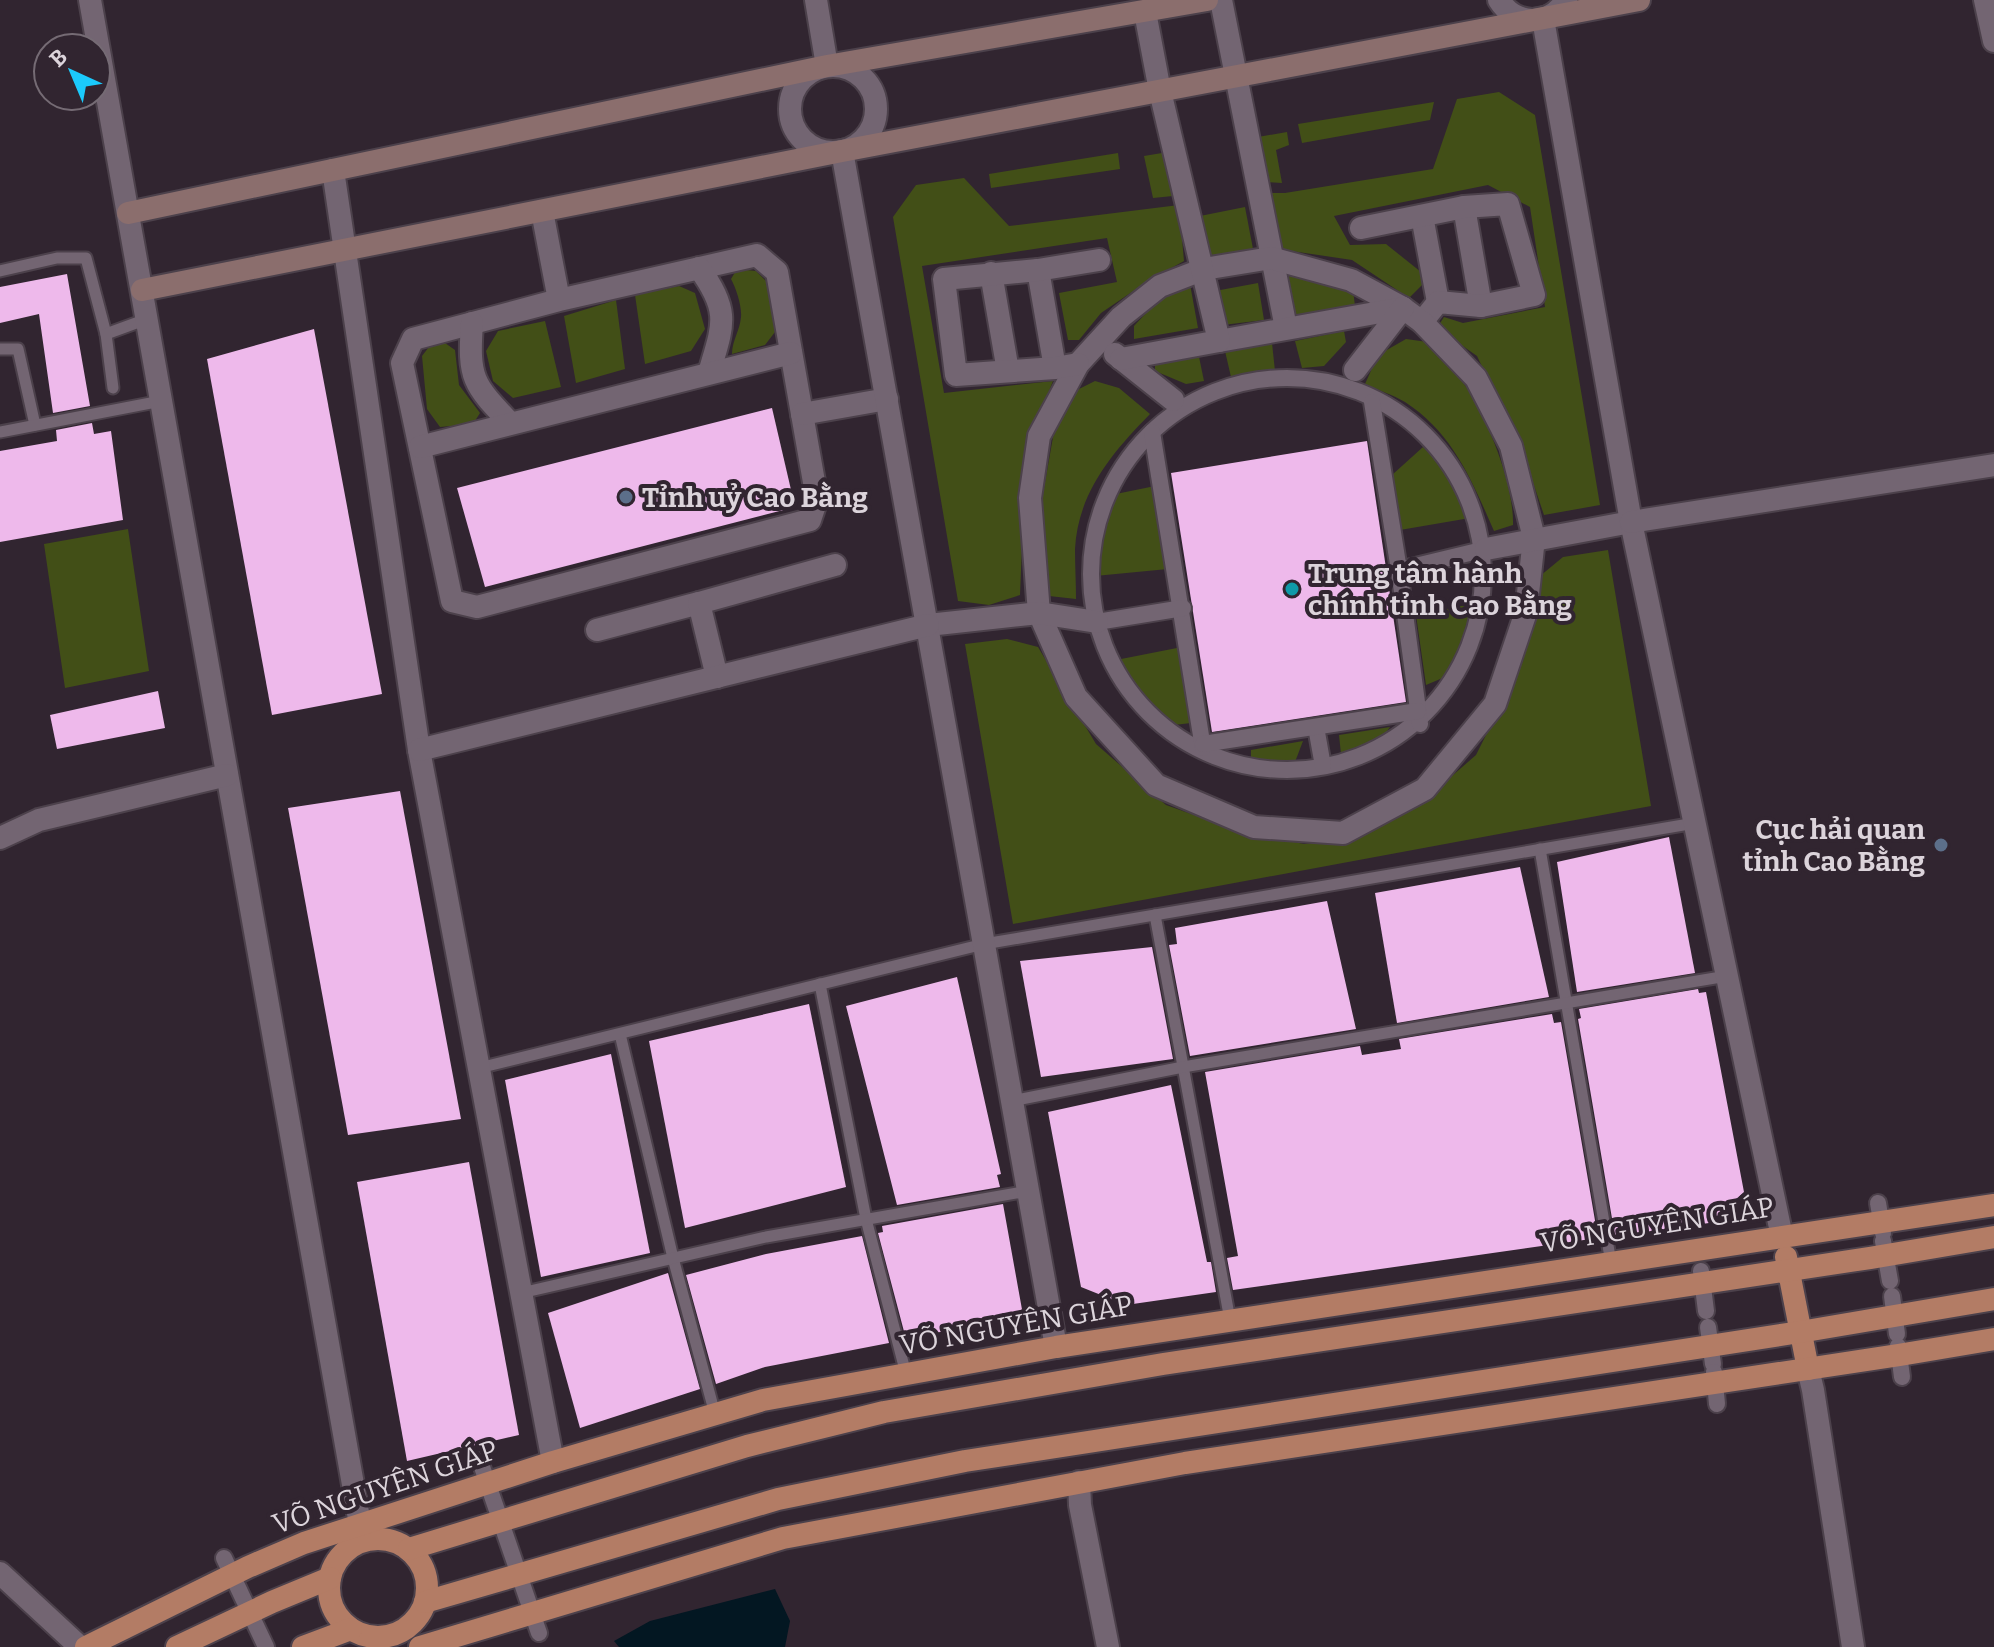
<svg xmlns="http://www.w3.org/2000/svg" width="1994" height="1647" font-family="Bitter,serif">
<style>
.green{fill:#424f17}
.water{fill:#031722}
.building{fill:#eeb9eb}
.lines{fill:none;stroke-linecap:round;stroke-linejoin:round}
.service-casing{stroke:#4c414b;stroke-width:15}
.pedestrian-casing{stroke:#4c414b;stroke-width:20}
.minor-casing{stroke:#4c414b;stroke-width:26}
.tertiary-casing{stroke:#4c414b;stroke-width:26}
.secondary-casing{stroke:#4c414b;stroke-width:26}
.trunk-casing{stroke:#4c414b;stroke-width:26}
.service{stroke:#736572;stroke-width:11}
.pedestrian{stroke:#736572;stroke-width:16}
.minor{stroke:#736572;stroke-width:22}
.tertiary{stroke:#736572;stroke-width:22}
.secondary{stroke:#8b6e6d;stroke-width:22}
.trunk{stroke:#b37c65;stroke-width:22}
.service-dot{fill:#5c6f8a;stroke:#312530;stroke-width:3}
.culture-dot{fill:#0f9aa8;stroke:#312530;stroke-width:3}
.labels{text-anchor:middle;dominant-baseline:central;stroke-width:8;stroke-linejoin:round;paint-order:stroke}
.poi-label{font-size:28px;font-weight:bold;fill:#dcd4db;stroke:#312530;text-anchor:start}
.street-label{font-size:28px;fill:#dcd4db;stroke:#312530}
</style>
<rect width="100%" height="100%" fill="#312530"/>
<g class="green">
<path d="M1499,92L1535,115L1600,505L1544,515L1523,453L1477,356L1437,328L1444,317L1463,323L1545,307L1530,207L1488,185L1334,216L1350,245L1386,244L1426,276L1422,285L1409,298L1352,260L1278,249L1267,193H1285L1433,169L1457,99Z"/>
<path d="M1434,102L1430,120L1302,143L1298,124Z"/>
<path d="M1287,132L1289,145L1276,150L1282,183L1263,182L1258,137Z"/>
<path d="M1118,153L1120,169L991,188L989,174Z"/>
<path d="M1162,153L1173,196L1153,198L1144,156Z"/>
<path d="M964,178L1009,226L1179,205L1184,261L1148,281L1101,313L1079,340H1068L1059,293L1117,282L1107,238L922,266L944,393L1053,381L1026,450L1020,595L989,605L958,601L893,217L916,185Z"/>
<path d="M1245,207L1253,249L1209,257L1200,216Z"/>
<path d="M737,269L756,271L767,282L775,332L765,345L732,354C732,341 740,330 741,317C742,306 736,288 731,279Z"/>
<path d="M1287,272L1353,290L1355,306L1295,317L1286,309L1282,280Z"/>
<path d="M1258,283L1264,320L1223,325L1215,291Z"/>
<path d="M1190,284L1198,328L1134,339V326L1159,299Z"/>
<path d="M679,286L695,293L705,329L691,351L645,364L635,295Z"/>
<path d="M616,300L625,369L576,383L564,316Z"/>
<path d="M545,321L561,387L513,398L493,381L486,351L498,331Z"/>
<path d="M1344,331L1346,342L1324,366L1302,368L1295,341Z"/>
<path d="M1406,339L1435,343C1447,360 1461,377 1471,395C1491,428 1514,486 1513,525L1494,531C1472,481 1453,433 1405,402C1393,395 1378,390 1365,384L1378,355Z"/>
<path d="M432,343H445L455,350L459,385L480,413L473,424L440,427L427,409L422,356Z"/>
<path d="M1272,343L1275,371L1231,377L1225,351Z"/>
<path d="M1198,352L1204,381L1186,384L1155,371V359Z"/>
<path d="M1095,381L1119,388L1150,414C1113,452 1078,492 1075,549C1075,566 1076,583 1076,599L1049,596L1041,546L1043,494L1053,437L1075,391Z"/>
<path d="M1423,447L1456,481L1470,518L1400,530L1392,475Z"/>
<path d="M1155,486L1168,569L1095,576L1097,532L1111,495Z"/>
<path d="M128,529L149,671L65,688L44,544Z"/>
<path d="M1608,550L1651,806L1013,924L965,644L1007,639L1038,647L1096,744L1166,805L1239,831L1304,844L1361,837L1422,802L1476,755L1523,661L1540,576L1563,557Z"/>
<path d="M1476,603L1466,638L1445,677L1426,685L1416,615Z"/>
<path d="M1182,647L1191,723L1174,725L1138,693L1116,660Z"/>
<path d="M1390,727L1380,741L1341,754L1339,735Z"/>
<path d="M1303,741L1295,762L1251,759V750Z"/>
</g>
<path class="water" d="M775,1589L790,1621L785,1647H619L614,1641L650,1621Z"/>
<g class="building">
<path d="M67,274L90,406L53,413L39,314L0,323V287Z"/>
<path d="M314,329L382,694L272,715L207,359Z"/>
<path d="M772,408L795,507L485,587L457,488Z"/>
<path d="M92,423L94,434L111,431L123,520L0,542V451L57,441L56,430Z"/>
<path d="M1367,441L1406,702L1212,732L1171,473Z"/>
<path d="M158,691L165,728L57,749L50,715Z"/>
<path d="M400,791L461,1119L348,1135L288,808Z"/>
<path d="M1669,837L1695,973L1577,992L1557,862Z"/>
<path d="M1520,867L1549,997L1397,1023L1375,893Z"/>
<path d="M1327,901L1356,1029L1190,1056L1169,945L1177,944L1175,928Z"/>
<path d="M1152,947L1173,1059L1041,1077L1020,961Z"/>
<path d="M957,977L1001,1174L997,1175L1000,1187L897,1205L846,1006Z"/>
<path d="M1698,989L1699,993L1706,992L1744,1192L1709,1223L1615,1236L1578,1019L1581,1018L1579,1009Z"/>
<path d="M809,1004L846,1187L685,1228L649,1041Z"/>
<path d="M1552,1014L1554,1023L1561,1022L1598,1238L1233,1290L1227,1258L1238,1256L1205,1072L1360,1046L1362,1055L1401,1049L1399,1039Z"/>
<path d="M611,1054L650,1253L541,1277L505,1080Z"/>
<path d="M1171,1085L1207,1262H1211L1216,1292L1126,1305L1081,1287L1048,1112Z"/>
<path d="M469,1162L519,1435L407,1461L357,1182Z"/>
<path d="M1003,1204L1023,1315L906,1339L878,1233L883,1232L882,1226Z"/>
<path d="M862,1236L889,1343L765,1367L716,1384L686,1275L766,1254Z"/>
<path d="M668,1273L700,1389L580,1428L548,1313Z"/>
</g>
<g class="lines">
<g class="service-casing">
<g id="service">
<path d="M0,271L57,258H86L106,334"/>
<path d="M0,349H18L35,425"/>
<path d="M113,388L106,334L147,319"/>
<path d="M0,432L161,401"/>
<path d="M1540,849L1611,1263"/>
<path d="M1155,915L1230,1320"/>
<path d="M820,984L866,1219L906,1374"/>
<path d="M620,1034L673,1258L715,1414"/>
<path d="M479,1068L984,944L1695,823"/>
<path d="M1012,1101L1183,1067L1727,976"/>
<path d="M521,1293L766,1237L1028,1191"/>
</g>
</g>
<g class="pedestrian-casing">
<g id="pedestrian">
<circle cx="1287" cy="574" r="196"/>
<path d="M1372,402L1399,570L1420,724"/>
<path d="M1152,432L1203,748"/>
<path d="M1399,570L1486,549"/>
<path d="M1097,622L1183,608"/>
<path d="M1316,727L1323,766"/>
<path d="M1203,744L1418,711"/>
<path d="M1878,1203L1883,1233"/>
<path d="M1883,1241L1890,1281"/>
<path d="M1701,1271L1706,1311"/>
<path d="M1892,1296L1897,1334"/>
<path d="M1708,1327L1713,1364"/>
<path d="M1898,1346L1902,1377"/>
<path d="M1714,1372L1717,1404"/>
<path d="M480,1461L539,1633"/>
<path d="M224,1558L266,1647"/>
</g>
</g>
<g class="minor-casing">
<g id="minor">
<path d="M1221,0L1286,328"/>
<path d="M1464,207L1481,306"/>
<path d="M542,211L559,300L413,339L402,363L452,601L477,607L810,520L817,499L777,272L757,255L559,300"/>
<path d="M1422,216L1438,302"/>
<path d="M1361,228L1464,207L1508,204L1534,295L1481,306L1438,302L1422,322"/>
<path d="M1271,258L1351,280L1403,308L1422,322L1476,378L1511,446L1534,538L1526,612L1495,704L1425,789L1343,833L1254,827L1156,785L1076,697L1039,613L1030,498L1039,436L1078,364L1121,317L1160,286L1204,269Z"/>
<path d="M699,268C731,312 723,325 709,373"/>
<path d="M1038,270L1055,368"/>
<path d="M991,273L1008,371"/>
<path d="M472,323C468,379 473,384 510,423"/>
<path d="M1219,341L1403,308"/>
<path d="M1115,354L1173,400"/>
<path d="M1121,359L1219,341L1160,91L1145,12"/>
<path d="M1078,364L1055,368L956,375L944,279L1038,270L1099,260"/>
<path d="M1355,370L1403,308"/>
<path d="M802,414L887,399"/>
<path d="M420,447L791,353"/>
<path d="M1486,549L1631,522"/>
<path d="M928,625L1039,613L1097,622"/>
<path d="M597,630L699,603"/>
<path d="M717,677L699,603L835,565"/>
<path d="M1808,1369L1813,1390L1853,1647"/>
<path d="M1079,1482L1080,1505L1108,1647"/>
</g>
</g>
<g class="tertiary-casing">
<g id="tertiary">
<path d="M90,0L360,1524"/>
<path d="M816,0L827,66"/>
<path d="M1499,0C1515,26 1550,27 1566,0"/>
<path d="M1985,0L1994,41"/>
<path d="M1543,19L1631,522L1782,1237"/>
<circle cx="833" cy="109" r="43"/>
<path d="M842,151L1056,1347"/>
<path d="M333,170L419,750L553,1462"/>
<path d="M1631,522L1994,465"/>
<path d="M419,750L928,625"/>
<path d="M0,838L39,820L227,775"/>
<path d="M0,1573L80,1647"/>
</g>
</g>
<g class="secondary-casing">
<g id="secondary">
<path d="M128,213L827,66L1207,0"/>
<path d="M142,290L842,151L1639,0"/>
</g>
</g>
<g class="trunk-casing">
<g id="trunk">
<path d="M1786,1257L1808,1369"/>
<circle cx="378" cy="1588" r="49"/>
<path d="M409,1549L747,1446L884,1412L1163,1364L1870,1258L1994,1237"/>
<path d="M425,1602L778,1499L965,1461L1800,1332L1994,1299"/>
<path d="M86,1647L248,1567L304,1543L553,1462L763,1400L1056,1347L1994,1205"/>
<path d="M177,1647L272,1602L330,1578"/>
<path d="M303,1647L351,1629"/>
<path d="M420,1647L783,1538L1185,1463L1899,1355L1994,1339"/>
</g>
</g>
<use href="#service" class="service"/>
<use href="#pedestrian" class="pedestrian"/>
<use href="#minor" class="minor"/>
<use href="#tertiary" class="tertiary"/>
<use href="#secondary" class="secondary"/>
<use href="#trunk" class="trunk"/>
</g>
<g class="service-dot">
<circle cx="626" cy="497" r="8"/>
<circle cx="1941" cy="845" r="8"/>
</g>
<circle class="culture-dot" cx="1292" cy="589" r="8"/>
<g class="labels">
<g class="poi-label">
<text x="642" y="497">Tỉnh uỷ Cao Bằng</text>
<text x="1308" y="573">Trung tâm hành<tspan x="1308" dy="32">chính tỉnh Cao Bằng</tspan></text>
<text x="1925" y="829" text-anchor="end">Cục hải quan<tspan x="1925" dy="32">tỉnh Cao Bằng</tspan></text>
</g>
<g class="street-label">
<text transform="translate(1657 1225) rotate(-9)">VÕ NGUYÊN GIÁP</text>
<text transform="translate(1016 1325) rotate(-10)">VÕ NGUYÊN GIÁP</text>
<text transform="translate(385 1487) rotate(-19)">VÕ NGUYÊN GIÁP</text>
</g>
</g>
<g transform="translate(72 72) rotate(316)"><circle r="38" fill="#312530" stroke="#756b74" stroke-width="2"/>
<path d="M0-6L14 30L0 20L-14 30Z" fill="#1bcafc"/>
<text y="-12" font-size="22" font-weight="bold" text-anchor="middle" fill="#dcd4db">B</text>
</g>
</svg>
